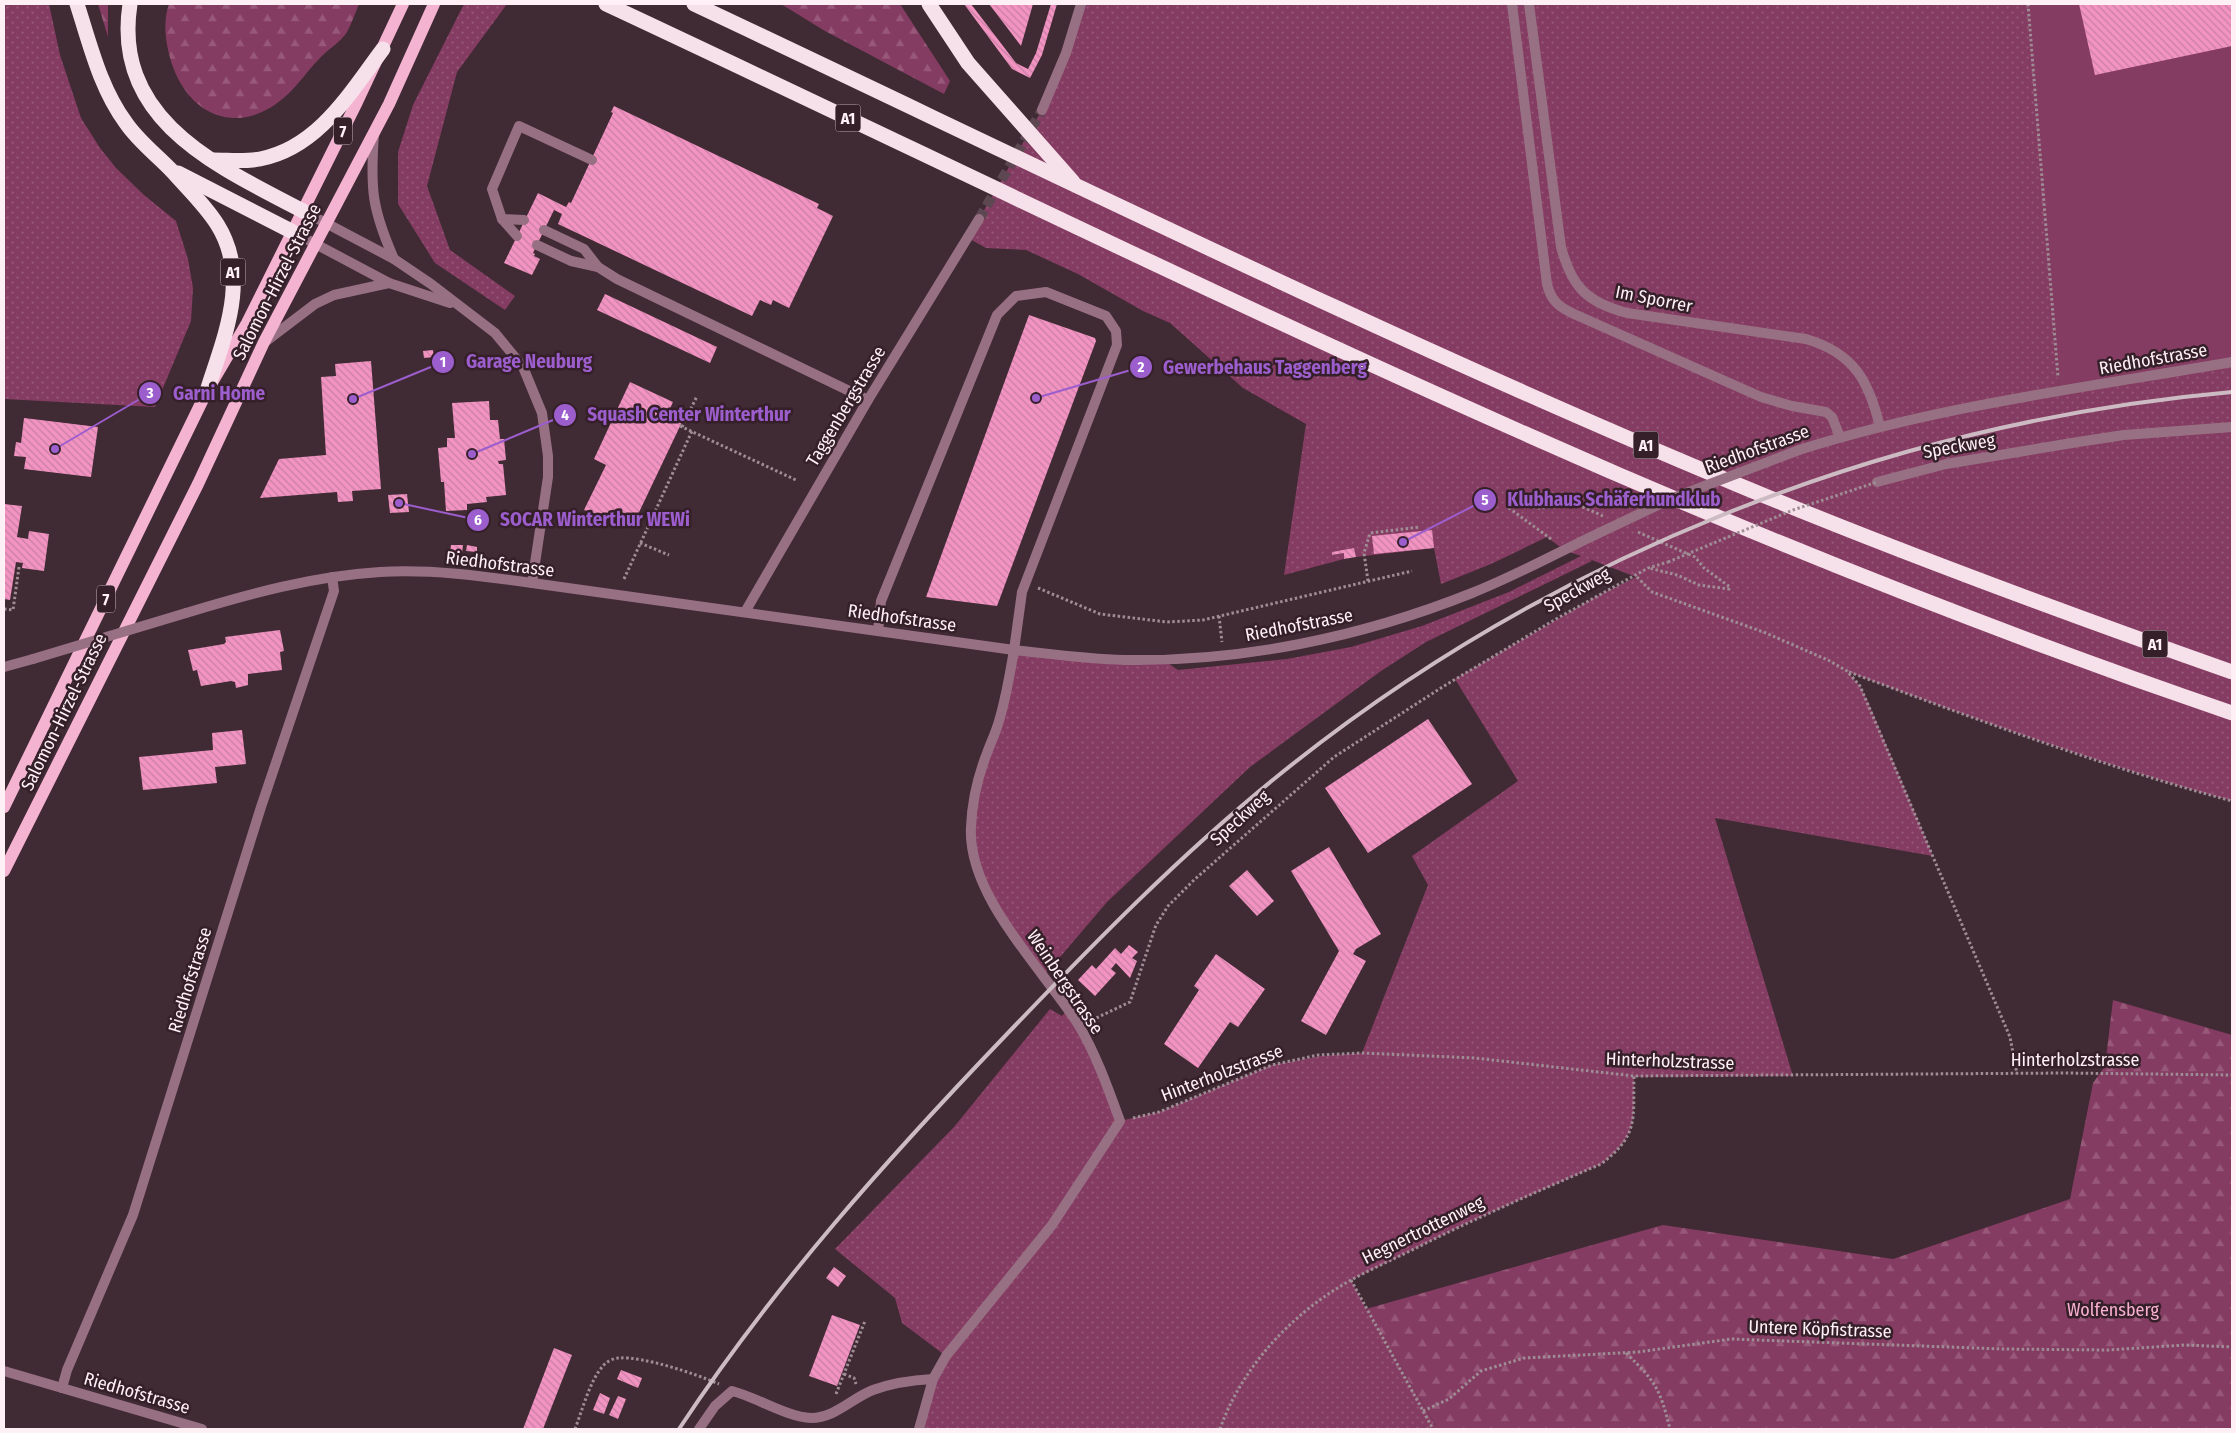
<svg xmlns="http://www.w3.org/2000/svg" width="2236" height="1433" font-family="'Fira Sans Condensed',sans-serif">
<style>
.grass{fill:url(#grass-dots)}
.forest{fill:url(#forest-firs)}
.pitch{fill:#853c62}
.building{fill:url(#building-back-hatch)}
.lines{fill:none;stroke-linecap:round;stroke-linejoin:round}
.minor-tunnel{stroke:#5d4851;stroke-width:10;stroke-dasharray:10 5;stroke-linecap:butt}
.path{stroke:#9f8d95;stroke-width:3;stroke-dasharray:2.5 2.5;stroke-linecap:butt}
.service{stroke:#987083;stroke-width:10}
.minor{stroke:#987083;stroke-width:10}
.tertiary{stroke:#987083;stroke-width:10}
.primary{stroke:#f5b3d2;stroke-width:12}
.motorway{stroke:#f6e1ea;stroke-width:15}
.rail{stroke:#ccbbc2;stroke-width:4}
.path-bridge{stroke:#9f8d95;stroke-width:3;stroke-dasharray:2.5 2.5;stroke-linecap:butt}
.tertiary-bridge{stroke:#987083;stroke-width:10}
.labels{text-anchor:middle;dominant-baseline:central;stroke-width:5;stroke-linejoin:round;paint-order:stroke}
.shield{fill:#35202a;stroke:#c2b2b9;stroke-width:1}
.shield-label{font-size:16px;font-weight:bold;fill:#fff0f6}
.street-label{font-size:18px;fill:#fff0f6;stroke:#35202a}
.park-label{font-size:18px;fill:#f8b0d1;stroke:#35202a}
.leader{fill:none;stroke:#9c5dcd;stroke-width:2}
.callout-dot{fill:#9c5dcd;stroke:#35202a;stroke-width:2}
.mark-label{font-size:15px;text-anchor:middle;font-weight:bold;fill:#fff}
.callout-label{font-size:19px;text-anchor:middle;font-weight:bold;fill:#9c5dcd;stroke:#35202a;stroke-width:5;stroke-linejoin:round;paint-order:stroke}
</style>
<defs>
<pattern id="grass-dots" width="8" height="8" patternUnits="userSpaceOnUse" patternTransform="scale(1.25)"><rect width="8" height="8" fill="#853c62"/><path d="M2 2h.1M6 6h.1" fill="none" stroke="#975879" stroke-width="1.8" stroke-linecap="round"/></pattern>
<pattern id="forest-firs" width="22" height="20" patternUnits="userSpaceOnUse" patternTransform="scale(1.25)"><rect width="22" height="20" fill="#853c62"/><path d="M5 1l3.5 6h-7zM16 11l3.5 6h-7z" fill="#975879"/></pattern>
<pattern id="building-back-hatch" width="6" height="6" patternUnits="userSpaceOnUse" patternTransform="scale(1.25)"><rect width="6" height="6" fill="#f293c2"/><path d="M-1 5l2 2M0 0l6 6M5-1l2 2" fill="none" stroke="#c880a4"/></pattern>
</defs>
<rect width="100%" height="100%" fill="#402a34"/>
<g class="grass">
<path d="M4,4H49L60,55L81,118L100,148L116,168L144,195L176,221L188,259L193,288L191,321L155,407L4,399Z"/>
<path d="M464,4H507L457,72L427,186L450,250L515,296L505,310L435,263L398,204V152L413,105Z"/>
<path d="M1081,4H2232L2037,101L2059,392L2232,362V801C2102,765 1975,719 1848,672L1860,686L1868,702L1933,856L1715,818L1793,1076L1634,1077C1633,1120 1639,1135 1601,1164L1467,1223L1351,1280L1366,1309L1438,1429H919L946,1356L902,1323L895,1298L835,1249L954,1127L1050,1009L1062,1016L1068,1009L1120,1121L1159,1112L1272,1065L1321,1056L1362,1053L1428,885L1412,856L1518,781L1455,679L1597,596L1636,577L1589,559L1592,561L1426,642L1381,671L1250,767L1107,902L1043,977L988,893L971,829L1014,650L1162,659L1178,670L1287,659L1351,647L1422,626L1509,592L1581,556L1564,550L1547,537L1491,564L1441,584L1434,548L1356,557L1354,549L1332,552V555L1344,553V559L1284,575L1306,424L1243,388L1170,323L1143,311L1078,274L1026,250L986,248L968,238L1042,110Z"/>
</g>
<g class="forest">
<path d="M98,4H108V37Z"/>
<path d="M169,4H359C355,13 352,23 347,32C341,42 328,49 320,58C308,70 299,84 287,95C244,135 193,121 173,67C166,47 162,24 169,4Z"/>
<path d="M781,4H900L950,81L944,94L825,31Z"/>
<path d="M2113,1000L2232,1035V1429H1438L1366,1309L1663,1225L1893,1259L2070,1199L2093,1083L2105,1066Z"/>
</g>
<path class="pitch" d="M2028,4H2232V362L2059,392Z"/>
<g class="building">
<path d="M964,4H971L1016,63L1028,69L1036,53L1051,4H1057L1042,55L1030,78L1012,69Z"/>
<path d="M989,4H1033L1021,46Z"/>
<path d="M2079,4H2232V46L2095,75Z"/>
<path d="M614,106L819,204L817,208L833,216L789,308L773,300L771,305L760,300L752,316L558,224L562,214L554,210L533,253L535,254L534,256L540,259L532,275L504,263L538,193L566,207L569,202L571,203L613,113L611,112Z"/>
<path d="M605,294L717,347L710,363L597,310Z"/>
<path d="M1029,315L1095,338L1096,341L997,606L926,597Z"/>
<path d="M433,350L434,357L424,358L423,351Z"/>
<path d="M371,361L381,489L352,491L353,501L338,502L337,492L260,498L279,459L326,455L321,377L336,376L335,364Z"/>
<path d="M630,382L673,402L667,415L682,422L632,527L617,519L615,524L584,510L606,465L594,459Z"/>
<path d="M489,401L490,420H498L500,439H504L506,460L498,461L499,464H503L506,495L486,497L487,502L467,504V510L446,511L444,482H441L438,448L447,447V438H455L452,403Z"/>
<path d="M24,418L98,427L91,477L24,469L26,457L14,456L16,442L21,443Z"/>
<path d="M407,494L409,512L390,513L388,495Z"/>
<path d="M4,504L22,506L17,537L28,539L29,531L49,534L44,571L22,568L23,563L16,562L10,600L4,599Z"/>
<path d="M1432,530L1434,548L1374,554L1372,536Z"/>
<path d="M451,545H463L462,553L450,552Z"/>
<path d="M467,545L477,547V552L466,551Z"/>
<path d="M1354,548L1356,557L1344,559V553L1332,555V552Z"/>
<path d="M280,630L284,651L280,652L282,670L248,674V685L236,688L235,682L231,681L201,686L197,670L193,671L188,650L224,644L226,642L225,637Z"/>
<path d="M1428,719L1472,784L1368,853L1325,788Z"/>
<path d="M242,730L246,764L215,767L217,783L143,790L139,757L213,750L212,733Z"/>
<path d="M1329,847L1381,934L1356,949L1353,954L1366,961L1326,1035L1301,1021L1339,951L1291,871Z"/>
<path d="M1247,870L1274,901L1257,916L1229,886Z"/>
<path d="M1129,945L1138,952L1132,958L1137,961L1130,978L1116,963L1111,969L1116,973L1095,996L1078,980L1092,965L1096,969L1115,948L1121,954Z"/>
<path d="M1216,954L1265,989L1238,1027L1230,1022L1198,1068L1164,1044L1199,990L1194,986Z"/>
<path d="M834,1267L846,1276L838,1287L826,1278Z"/>
<path d="M832,1315L860,1325L837,1386L809,1376Z"/>
<path d="M554,1348L572,1355L543,1429H523Z"/>
<path d="M621,1370L642,1378L638,1388L617,1379Z"/>
<path d="M600,1393L610,1398L604,1414L593,1410Z"/>
<path d="M618,1396L626,1399L618,1419L609,1415Z"/>
</g>
<g class="lines">
<path class="minor-tunnel" d="M979,219L1042,110"/>
<g class="path">
<path d="M2028,4L2058,377"/>
<path d="M680,426L796,480"/>
<path d="M682,427L697,396"/>
<path d="M1638,532L1695,557L1704,568L1730,587L1729,589L1699,585L1677,575L1649,568"/>
<path d="M1551,539L1509,508L1511,503L1538,508L1578,505L1603,516"/>
<path d="M640,543L669,555"/>
<path d="M1637,577L1652,592L1766,633L1828,660L1847,671L1860,686L2010,1037L2017,1074"/>
<path d="M624,579L692,431"/>
<path d="M1368,581L1364,553L1370,533L1420,527"/>
<path d="M1038,588L1100,614L1167,622L1203,620L1412,571"/>
<path d="M4,609L13,610L19,567"/>
<path d="M1219,616L1222,642"/>
<path d="M1849,672C1975,719 2102,766 2232,801"/>
<path d="M1092,1020L1130,1002L1156,925L1168,906L1194,880L1334,757L1444,686L1556,619L1648,568L1668,562"/>
<path d="M1133,1118L1159,1112L1272,1065L1318,1055L1362,1053L1475,1058L1634,1076L2064,1073L2232,1075"/>
<path d="M1351,1280L1433,1429"/>
<path d="M1626,1353C1656,1382 1660,1389 1670,1429"/>
<path d="M844,1374L854,1378L856,1384"/>
<path d="M836,1394L865,1321"/>
<path d="M1423,1411L1449,1399L1481,1371L1524,1358L1638,1352L1731,1339L2003,1349L2108,1350L2185,1345L2232,1347"/>
<path d="M575,1429C582,1411 590,1380 603,1366C606,1362 613,1358 619,1358C643,1356 696,1374 719,1384"/>
<path d="M1220,1429C1242,1366 1294,1311 1353,1279C1377,1266 1403,1255 1428,1242C1485,1214 1543,1189 1601,1164C1639,1135 1633,1120 1634,1076"/>
</g>
<g class="service">
<path d="M1512,4L1547,284C1551,301 1559,307 1574,314L1761,397L1792,406L1826,412L1832,417L1840,437"/>
<path d="M502,219L517,236"/>
<path d="M524,220L502,219L492,189L519,126L592,160"/>
<path d="M544,230L584,249L598,267"/>
<path d="M537,245L571,261L598,267L617,279L868,400"/>
<path d="M1877,482L1946,464L2078,442L2124,435L2232,427"/>
<path d="M878,631L881,601L997,315L1016,296L1046,292L1106,316L1116,331L1117,345L1022,592L1014,650"/>
<path d="M4,1371L62,1388"/>
</g>
<g class="minor">
<path d="M1529,4L1561,247C1572,287 1586,302 1627,313L1806,339C1854,353 1869,381 1880,427"/>
<path d="M1042,110L1066,53L1081,4"/>
<path d="M745,612L868,400L979,219"/>
<path d="M202,1429L62,1388L67,1370L133,1215L261,807L334,591L332,577"/>
<path d="M699,1429L715,1406L732,1391C756,1397 787,1417 811,1418C835,1418 852,1398 873,1390C892,1383 914,1380 933,1379"/>
<path d="M919,1429L933,1379L946,1356L1052,1225L1120,1121C1108,1088 1096,1054 1078,1024C1043,969 967,896 971,827C972,802 978,776 987,753C991,742 996,732 999,721C1006,698 1010,674 1014,650"/>
</g>
<g class="tertiary">
<path d="M374,134C370,189 372,209 394,259"/>
<path d="M303,211L394,259L431,284L495,333L523,367L542,413L548,456V477L532,583"/>
<path d="M293,232L389,283L450,303"/>
<path d="M265,342L315,304L334,295L389,283"/>
<path d="M1799,450C1937,406 2089,387 2232,362"/>
<path d="M186,613C249,594 313,576 380,572C431,569 482,576 532,583L1014,650C1051,654 1087,659 1124,660C1242,662 1362,637 1472,593C1515,576 1557,553 1599,533"/>
<path d="M4,667L33,659"/>
</g>
<g class="primary">
<path d="M4,807L207,391L247,323L357,102L403,4"/>
<path d="M4,871L198,484L264,342L389,104L434,4"/>
</g>
<g class="motorway">
<path d="M77,4C90,44 100,88 126,123C139,142 157,155 173,172C188,189 205,205 217,224C251,278 224,337 207,391"/>
<path d="M130,4C112,120 217,166 303,211"/>
<path d="M606,4C910,146 1212,295 1519,431C1752,535 1990,630 2232,713"/>
<path d="M694,4C1040,167 1383,337 1736,484C1899,552 2065,613 2232,672"/>
<path d="M929,4L968,63L1073,182"/>
<path d="M213,160C229,160 244,162 260,159C318,148 350,93 383,49"/>
<path d="M178,173L293,232"/>
</g>
<path class="rail" d="M679,1429C774,1285 888,1158 1007,1034C1092,945 1178,857 1274,779C1545,558 1884,423 2232,392"/>
<path class="path-bridge" d="M1668,562L1793,510L1877,482"/>
<g class="tertiary-bridge">
<path d="M1599,533L1673,498L1799,450"/>
<path d="M33,659L186,613"/>
</g>
</g>
<g class="labels">
<g class="shield">
<rect x="835.5" y="104.5" width="25" height="27" rx="4"/>
<rect x="334" y="117.5" width="18" height="27" rx="4"/>
<rect x="220.5" y="258.5" width="25" height="27" rx="4"/>
<rect x="1633.5" y="431.5" width="25" height="27" rx="4"/>
<rect x="97" y="585.5" width="18" height="27" rx="4"/>
<rect x="2142.5" y="630.5" width="25" height="27" rx="4"/>
</g>
<g class="shield-label">
<text x="848" y="118">A1</text>
<text x="343" y="131">7</text>
<text x="233" y="272">A1</text>
<text x="1646" y="445">A1</text>
<text x="106" y="599">7</text>
<text x="2155" y="644">A1</text>
</g>
<g class="street-label">
<text transform="translate(277 282) rotate(-63)">Salomon-Hirzel-Strasse</text>
<text transform="translate(1654 299) rotate(11)">Im Sporrer</text>
<text transform="translate(2153 359) rotate(-10)">Riedhofstrasse</text>
<text transform="translate(846 406) rotate(-59)">Taggenbergstrasse</text>
<text transform="translate(1959 446) rotate(-10)">Speckweg</text>
<text transform="translate(1757 449) rotate(-20)">Riedhofstrasse</text>
<text transform="translate(500 564) rotate(7)">Riedhofstrasse</text>
<text transform="translate(1577 590) rotate(-29)">Speckweg</text>
<text transform="translate(902 618) rotate(8)">Riedhofstrasse</text>
<text transform="translate(1299 625) rotate(-11)">Riedhofstrasse</text>
<text transform="translate(64 712) rotate(-64)">Salomon-Hirzel-Strasse</text>
<text transform="translate(1240 818) rotate(-42)">Speckweg</text>
<text transform="translate(190 980) rotate(-73)">Riedhofstrasse</text>
<text transform="translate(1065 982) rotate(56)">Weinbergstrasse</text>
<text x="2075" y="1060">Hinterholzstrasse</text>
<text transform="translate(1670 1061) rotate(2)">Hinterholzstrasse</text>
<text transform="translate(1222 1073) rotate(-21)">Hinterholzstrasse</text>
<text transform="translate(1423 1230) rotate(-26)">Hegnertrottenweg</text>
<text transform="translate(1820 1329) rotate(2)">Untere Köpfistrasse</text>
<text transform="translate(137 1393) rotate(16)">Riedhofstrasse</text>
</g>
<g class="park-label">
<text x="2113" y="1310">Wolfensberg</text>
</g>
</g>
<path class="leader" d="M353 399L443 362M1036 398L1141 367M55 449L150 393M472 454L565 415M1403 542L1485 500M399 503L478 520"/>
<g class="callout-dot">
<circle cx="353" cy="399" r="5"/>
<circle cx="1036" cy="398" r="5"/>
<circle cx="55" cy="449" r="5"/>
<circle cx="472" cy="454" r="5"/>
<circle cx="1403" cy="542" r="5"/>
<circle cx="399" cy="503" r="5"/>
<circle cx="443" cy="362" r="12"/>
<circle cx="1141" cy="367" r="12"/>
<circle cx="150" cy="393" r="12"/>
<circle cx="565" cy="415" r="12"/>
<circle cx="1485" cy="500" r="12"/>
<circle cx="478" cy="520" r="12"/>
</g>
<g class="mark-label">
<text x="443" y="367">1</text>
<text x="1141" y="372">2</text>
<text x="150" y="398">3</text>
<text x="565" y="420">4</text>
<text x="1485" y="505">5</text>
<text x="478" y="525">6</text>
</g>
<g class="callout-label">
<text x="529" y="368">Garage Neuburg</text>
<text x="1265" y="374">Gewerbehaus Taggenberg</text>
<text x="219" y="400">Garni Home</text>
<text x="689" y="421">Squash Center Winterthur</text>
<text x="1614" y="506">Klubhaus Schäferhundklub</text>
<text x="595" y="526">SOCAR Winterthur WEWi</text>
</g>
<rect width="2236" height="1433" fill="none" stroke="#fff0f6" stroke-width="10"/>
</svg>
